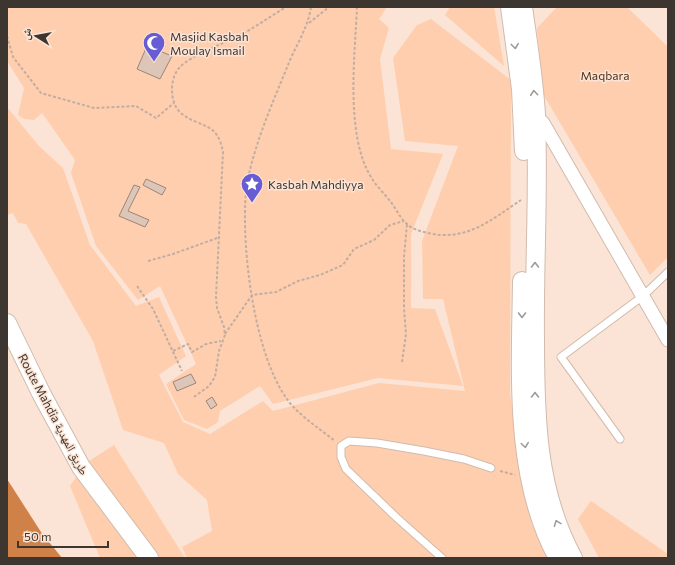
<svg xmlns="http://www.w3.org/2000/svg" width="675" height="565" font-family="Commissioner,'Noto Naskh Arabic',sans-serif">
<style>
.green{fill:#ffceae}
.water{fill:#cf8148}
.building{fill:#ddc6b8;stroke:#9b8678}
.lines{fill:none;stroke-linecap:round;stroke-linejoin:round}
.lane-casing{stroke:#d1bbac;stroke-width:9}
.street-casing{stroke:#d1bbac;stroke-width:15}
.secondary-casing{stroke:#d1bbac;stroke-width:20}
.path{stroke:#c1aea2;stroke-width:2;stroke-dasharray:3 2;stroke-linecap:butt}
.lane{stroke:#fff;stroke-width:7}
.street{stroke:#fff;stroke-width:13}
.secondary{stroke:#fff;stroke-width:18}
.oneway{stroke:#9e9a97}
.labels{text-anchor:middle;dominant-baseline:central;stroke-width:3;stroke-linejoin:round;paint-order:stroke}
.poi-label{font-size:12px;fill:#3d352f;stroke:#fbe4d5;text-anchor:start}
.park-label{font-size:12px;fill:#53321a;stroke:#fbe4d5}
.street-label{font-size:12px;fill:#3d352f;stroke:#fbe4d5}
</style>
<rect width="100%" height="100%" fill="#fbe4d5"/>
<g class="green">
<path d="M7,7H387L379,19L389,28L380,59L391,149L443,154L411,234V308L435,309L463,386L378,378L273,404L260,386L220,411L218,422L207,429L184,420L166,384L196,364L160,286L138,300L96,246L71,173L75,160L42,113L34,120L24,119L18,115L24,88L7,61Z"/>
<path d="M450,7H494L504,66L445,15Z"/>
<path d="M557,7H627L668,47V257L650,275L543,94L537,28Z"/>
<path d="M431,19L511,80L510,393L519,462L532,525L550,558H187L182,547L212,531L207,500L178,474L164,443L123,430L93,341L26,224L18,223L13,213L7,215V107L39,146L63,168L90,245L136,306L159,297L186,356L159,375L183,422L210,434L263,401L273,411L379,383L465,391L443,299H423L422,241L458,146L405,141L393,58L417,25Z"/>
<path d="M114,445L185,558H100L70,486L86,463Z"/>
<path d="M591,501L668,554V558H599L578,519Z"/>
</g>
<path class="water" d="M7,479L41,532L62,558H7Z"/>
<g class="building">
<path d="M147,46L172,56L160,79L137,69Z"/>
<path d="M146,179L166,188L162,195L143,185Z"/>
<path d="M134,185L140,187L128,211L149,220L145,227L119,216Z"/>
<path d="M191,374L196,383L177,391L173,382Z"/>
<path d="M212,397L217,405L211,409L206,401Z"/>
</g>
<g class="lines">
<g class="lane-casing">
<g id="lane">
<path d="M620,439L561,357L643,296L668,272"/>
<path d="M442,558L397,518L346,469L341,457V446L349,441L377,443L424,451L464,459L491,468"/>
</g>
</g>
<g class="street-casing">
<path id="street" d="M532,116H536L543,123L668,340"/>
</g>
<g class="secondary-casing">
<g id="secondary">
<path d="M510,7L521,89L524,151"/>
<path d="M523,7C528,43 534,79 536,115C539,189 534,266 535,340C535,415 536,490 573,558"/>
<path d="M522,281C521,370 513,477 558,558"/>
<path d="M7,323L41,393L81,467L149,558"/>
</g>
</g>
<g class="path">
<path d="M311,7C308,27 298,42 290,60C280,85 269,110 260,136C254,154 248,173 246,192C241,247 254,354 287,399C297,414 320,429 335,441"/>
<path d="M357,7C355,55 345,135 371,177C376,186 384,193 390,201C396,208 399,217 406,223C411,229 420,231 428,233C466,242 491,220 521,200"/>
<path d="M309,23L329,7"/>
<path d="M7,36L13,57L41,93L94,108L136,106L156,118L174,103"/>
<path d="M148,261L173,254L220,237"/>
<path d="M137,286L153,309L182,371"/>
<path d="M225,334L252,295L276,292L298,281L320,275L343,265L354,249L374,240L390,225L404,221"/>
<path d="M173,351L188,344L192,352L206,344L221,341"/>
<path d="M402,362L406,334L404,308V256L407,224"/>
<path d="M194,397L209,386L215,377L219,351L225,335L224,327L217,308L216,297L223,152C217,121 202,129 182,114C169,104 169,78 180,67C190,56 227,42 242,34C257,26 271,16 286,7"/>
<path d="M500,471L515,475"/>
</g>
<use href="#lane" class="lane"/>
<use href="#street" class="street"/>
<use href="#secondary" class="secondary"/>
</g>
<defs><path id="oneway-chevron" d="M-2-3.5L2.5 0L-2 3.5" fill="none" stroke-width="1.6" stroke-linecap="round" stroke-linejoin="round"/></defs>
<g class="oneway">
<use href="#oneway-chevron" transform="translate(515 46) rotate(83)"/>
<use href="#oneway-chevron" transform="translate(534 93) rotate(-95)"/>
<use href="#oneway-chevron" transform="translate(535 265) rotate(-90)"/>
<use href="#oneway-chevron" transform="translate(522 315) rotate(90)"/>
<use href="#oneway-chevron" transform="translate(535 395) rotate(-90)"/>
<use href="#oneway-chevron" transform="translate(525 445) rotate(82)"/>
<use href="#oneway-chevron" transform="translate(557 523) rotate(-111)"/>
</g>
<defs>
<g id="mosque-pin" transform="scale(1.15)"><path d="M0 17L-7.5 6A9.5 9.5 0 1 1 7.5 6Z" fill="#685cd5" stroke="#fbe4d5"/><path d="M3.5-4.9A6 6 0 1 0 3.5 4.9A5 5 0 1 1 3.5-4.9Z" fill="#fff"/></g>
<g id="sight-pin" transform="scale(1.15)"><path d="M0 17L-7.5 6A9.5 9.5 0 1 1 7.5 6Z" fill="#685cd5" stroke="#fbe4d5"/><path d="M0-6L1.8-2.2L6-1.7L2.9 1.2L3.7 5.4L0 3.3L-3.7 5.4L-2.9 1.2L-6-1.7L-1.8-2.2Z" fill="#fff"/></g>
</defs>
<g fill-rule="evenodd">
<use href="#mosque-pin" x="154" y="43"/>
<use href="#sight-pin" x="252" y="184"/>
</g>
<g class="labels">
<g class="poi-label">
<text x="170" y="36">Masjid Kasbah<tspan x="170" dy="14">Moulay Ismail</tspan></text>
<text x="268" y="184">Kasbah Mahdiyya</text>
</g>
<g class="park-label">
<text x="605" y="75">Maqbara</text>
</g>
<g class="street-label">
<text transform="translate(54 414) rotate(62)">Route Mahdia طريق المهدية</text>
</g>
</g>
<rect width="675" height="565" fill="none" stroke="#3d352f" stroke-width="16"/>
<g transform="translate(36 36) rotate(281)" stroke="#fbe4d5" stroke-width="3" paint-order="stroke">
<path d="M0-3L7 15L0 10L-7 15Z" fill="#3d352f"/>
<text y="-6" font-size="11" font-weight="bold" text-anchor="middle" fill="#3d352f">ش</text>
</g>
<path d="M18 541v6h90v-6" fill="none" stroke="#3d352f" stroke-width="2"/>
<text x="24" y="541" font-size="12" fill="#3d352f" stroke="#fbe4d5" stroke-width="3" paint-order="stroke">50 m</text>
</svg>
